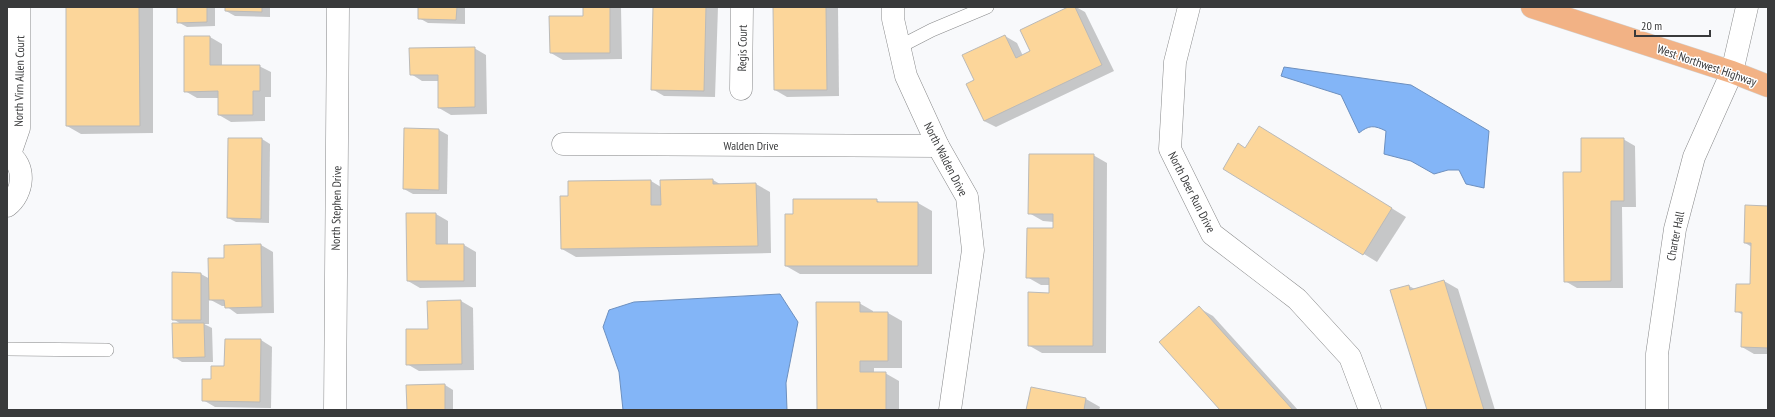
<svg xmlns="http://www.w3.org/2000/svg" width="1775" height="417" font-family="'PT Sans Narrow',sans-serif">
<style>
.water{fill:#83b5f7;stroke:#6d90bf}
.shadow{fill:#0003}
.building{fill:#fcd69a;stroke:#bbbab8}
.lines{fill:none;stroke-linecap:round;stroke-linejoin:round}
.lane-casing{stroke:#88898a;stroke-width:14}
.street-casing{stroke:#88898a;stroke-width:23}
.primary-casing{stroke:#d3d4d4;stroke-width:23}
.lane{stroke:#fff;stroke-width:13}
.street{stroke:#fff;stroke-width:22}
.primary{stroke:#f2b285;stroke-width:22}
.labels{text-anchor:middle;dominant-baseline:central;stroke-width:3;stroke-linejoin:round;paint-order:stroke}
.street-label{font-size:12px;fill:#393a3b;stroke:#fff}
</style>
<rect width="100%" height="100%" fill="#f8f9fb"/>
<g class="water">
<path d="M1284,67L1411,85L1489,131L1484,188L1466,184L1459,170H1448L1434,174L1411,161L1384,154L1386,131C1374,125 1369,125 1359,133L1341,95L1281,76Z"/>
<path d="M780,294L798,322L786,383L787,410H623L619,372L603,327L609,310L634,302Z"/>
</g>
<g class="shadow">
<path d="M67,7H153V133L81,134L67,126Z"/>
<path d="M178,7H215V26L187,27L178,22Z"/>
<path d="M226,7H270V17L235,16L226,11Z"/>
<path d="M419,7H465V24L428,23L419,18Z"/>
<path d="M584,7H621L622,59L563,60L551,53L584,17Z"/>
<path d="M654,7H718L715,97L664,96L652,89Z"/>
<path d="M774,7H838L839,96L787,97L775,90Z"/>
<path d="M1070,7H1076L1085,12L1114,71L996,127L984,121L975,81L1005,36L1017,43L1023,56L1032,52Z"/>
<path d="M210,37L222,44V66H259L271,72V97H265V121L231,122L219,115V98H197L185,91Z"/>
<path d="M474,48L486,55L487,114L451,115L439,108V81H422L411,74Z"/>
<path d="M439,130L448,135L447,194H413L404,189Z"/>
<path d="M1273,135L1406,217L1377,262L1224,168L1246,149Z"/>
<path d="M262,139L270,144L269,223L236,222L228,218Z"/>
<path d="M1623,139L1635,146L1636,207H1622L1623,288H1577L1565,281L1582,173Z"/>
<path d="M1093,155L1107,163L1106,353H1042L1028,345L1050,294V285H1041L1027,277L1054,229V222L1043,221L1029,213Z"/>
<path d="M713,180L720,184H756L770,192L771,253L576,257L562,249L651,181L661,187Z"/>
<path d="M876,200L881,203H918L932,211V274H800L786,266L794,215Z"/>
<path d="M1768,207V354H1754L1742,347L1743,315L1736,311L1751,285L1752,247L1745,243Z"/>
<path d="M407,214H436L448,221V245H464L476,252V287L420,288L408,281Z"/>
<path d="M261,245L273,252L274,313L237,314L226,306H222L209,299V324H204L212,328L213,362H182L174,357L181,324L173,319L201,274L210,279L225,259Z"/>
<path d="M1444,281L1458,289L1495,410H1428L1409,286L1415,289Z"/>
<path d="M461,301L473,308L474,370L419,371L407,364L429,330Z"/>
<path d="M859,303L873,311V313H888L902,321V368H874V373H885L899,381V410H818Z"/>
<path d="M1199,308L1213,316L1298,410H1222Z"/>
<path d="M261,340L272,347L271,408L215,407L203,400L212,381L225,367Z"/>
<path d="M445,385L453,390V410H408Z"/>
<path d="M1086,399L1100,407L1099,410H1027Z"/>
</g>
<g class="building">
<path d="M66,7H139L140,126H66Z"/>
<path d="M177,7H207V22L177,23Z"/>
<path d="M225,7H262V12L225,11Z"/>
<path d="M418,7H457L456,20L418,19Z"/>
<path d="M583,7H610V53H550L549,16H583Z"/>
<path d="M653,7H706L704,91L651,90Z"/>
<path d="M773,7H826L827,90H774Z"/>
<path d="M1068,7H1075L1102,65L984,121L966,84L974,80L962,55L1005,35L1016,58L1030,51L1020,30Z"/>
<path d="M184,36H210V65H260V91H253V115H218V91L184,92Z"/>
<path d="M475,47V107L438,108V75H410L409,48Z"/>
<path d="M1259,126L1392,208L1363,255L1223,169L1238,143L1245,148Z"/>
<path d="M404,128L439,129V190L403,189Z"/>
<path d="M228,138H262L261,219L227,218Z"/>
<path d="M1581,138H1624V201H1611V281L1564,282L1563,172H1581Z"/>
<path d="M1029,154H1094L1093,346H1028V292L1049,293V278H1026L1027,228H1053V214H1028Z"/>
<path d="M713,179V184L756,183L758,246L561,249L560,196H568V181L651,180V205H661L660,180Z"/>
<path d="M793,199H877V202H918V266H785V214H793Z"/>
<path d="M1745,205L1768,206V348L1741,347L1742,312H1735L1736,284H1750L1751,243H1744Z"/>
<path d="M406,213H436V244H464V281H407Z"/>
<path d="M261,244L262,307L225,308L224,300H209L208,258H224V245Z"/>
<path d="M172,272L201,273V320H172Z"/>
<path d="M1444,280L1484,410H1427L1390,290L1409,285L1410,290Z"/>
<path d="M461,300L462,364L406,365V329H428L427,301Z"/>
<path d="M816,302H860V312H888V361H860V372H886V410H817Z"/>
<path d="M1199,306L1293,410H1220L1159,342Z"/>
<path d="M172,323H204L205,357L173,358Z"/>
<path d="M225,339H261L260,402L202,401V379H211V366H224Z"/>
<path d="M445,384V410H407L406,385Z"/>
<path d="M1031,387L1086,398L1084,410H1026Z"/>
</g>
<g class="lines">
<g class="lane-casing">
<g id="lane">
<path d="M899,47L932,30L987,7"/>
<path d="M7,349L107,350"/>
</g>
</g>
<g class="street-casing">
<g id="street">
<path d="M893,7V19L906,76L938,146L967,197L973,250L950,410"/>
<path d="M1189,7L1175,62L1170,149L1212,234L1297,299L1350,357L1370,410"/>
<path d="M741,89L742,7"/>
<path d="M563,144L938,146"/>
<path d="M7,153C27,165 24,193 7,206"/>
<path d="M10,154L19,128V7"/>
<path d="M335,410L338,7"/>
<path d="M1657,410V354L1675,229L1694,157L1732,72L1747,7"/>
</g>
</g>
<g class="primary-casing">
<path id="primary" d="M1532,7L1732,72L1768,86"/>
</g>
<use href="#lane" class="lane"/>
<use href="#street" class="street"/>
<use href="#primary" class="primary"/>
</g>
<g class="labels">
<g class="street-label">
<text transform="translate(742 48) rotate(-89)">Regis Court</text>
<text transform="translate(1707 65) rotate(19)">West Northwest Highway</text>
<text transform="translate(19 81) rotate(-89)">North Virn Allen Court</text>
<text x="751" y="145">Walden Drive</text>
<text transform="translate(946 159) rotate(63)">North Walden Drive</text>
<text transform="translate(1192 192) rotate(63)">North Deer Run Drive</text>
<text transform="translate(336 208) rotate(-89)">North Stephen Drive</text>
<text transform="translate(1675 236) rotate(-79)">Charter Hall</text>
</g>
</g>
<rect width="1775" height="417" fill="none" stroke="#393a3b" stroke-width="16"/>
<path d="M1635 30v6h75v-6" fill="none" stroke="#393a3b" stroke-width="2"/>
<text x="1641" y="30" font-size="12" fill="#393a3b" stroke="#ffffff" stroke-width="3" paint-order="stroke">20 m</text>
</svg>
